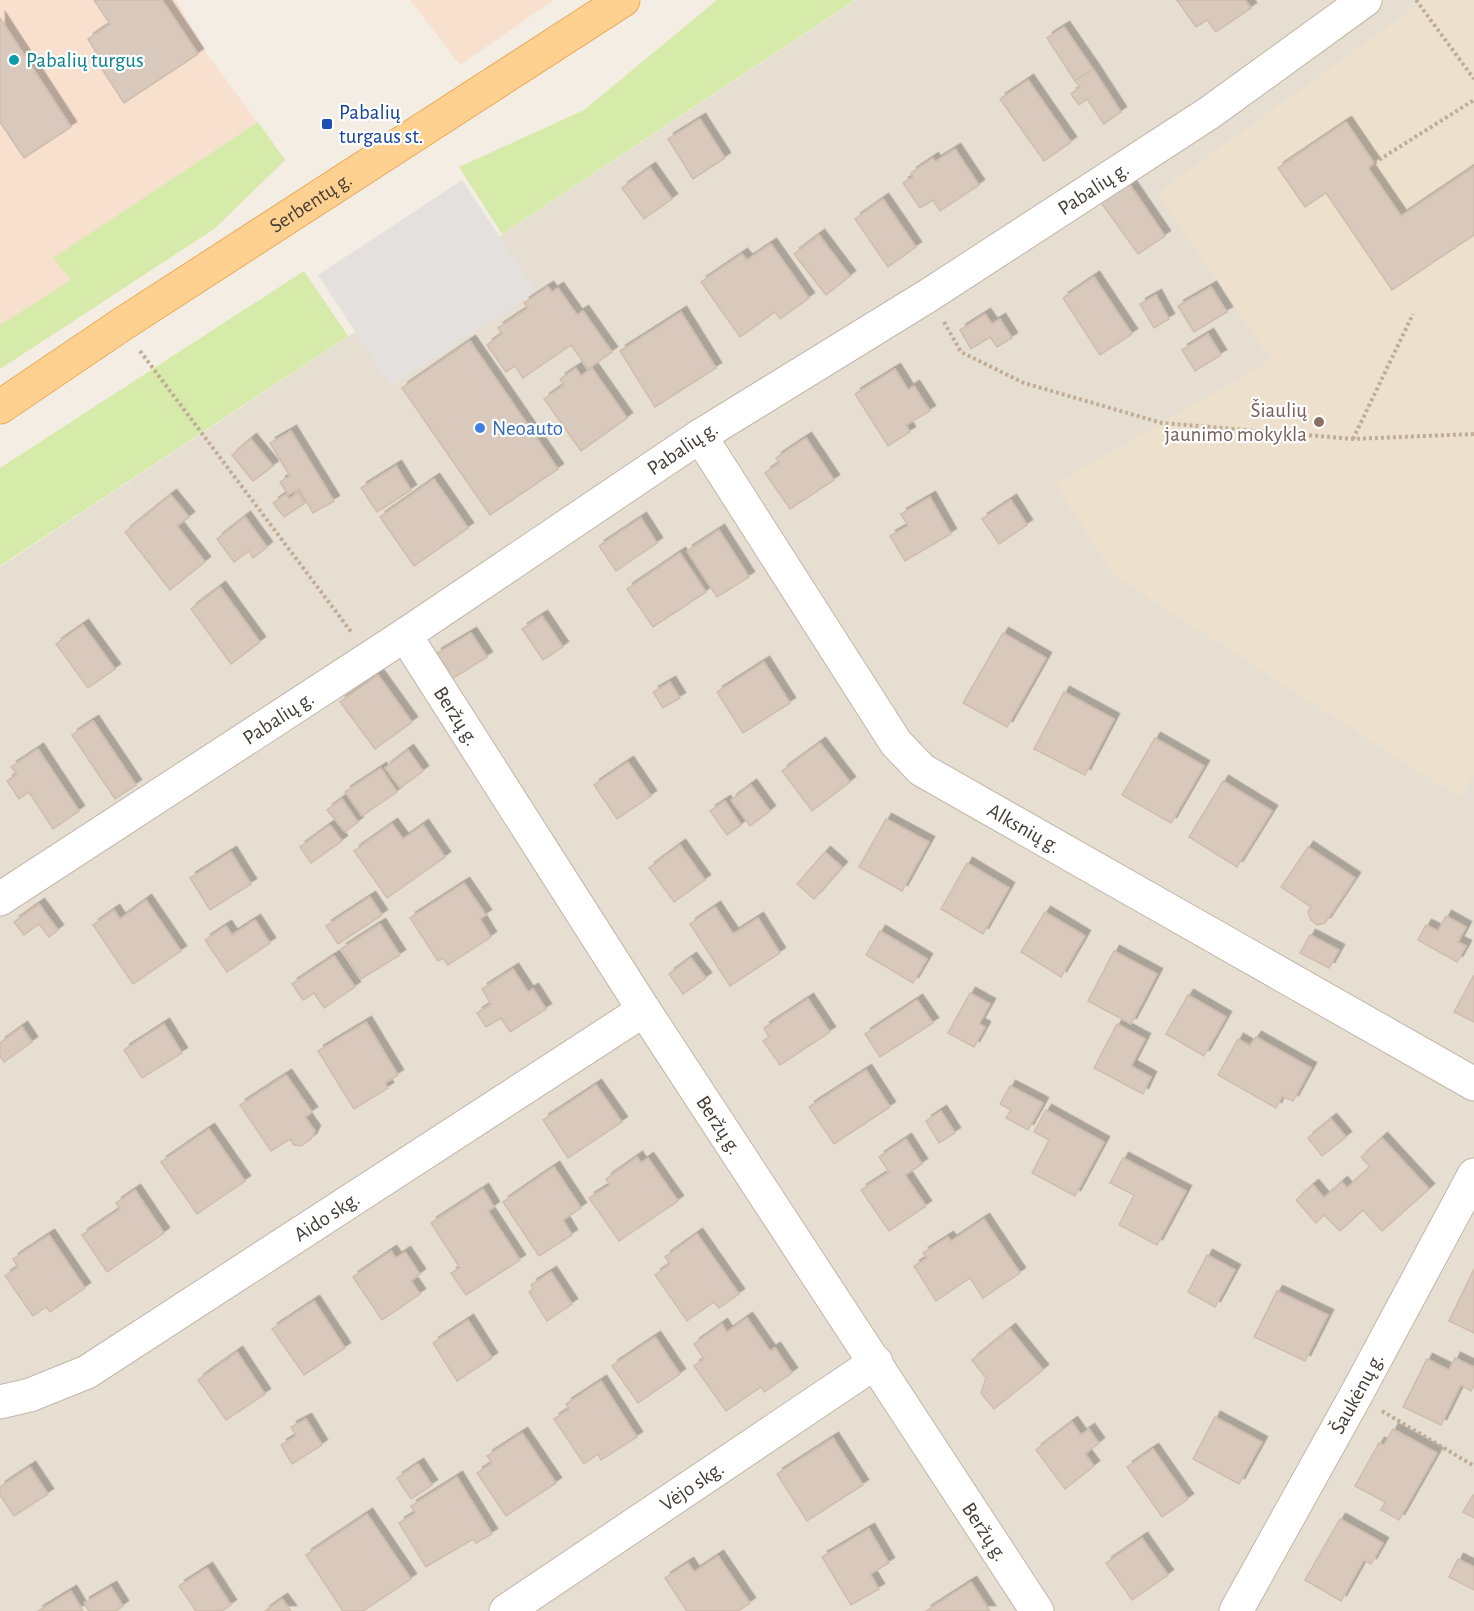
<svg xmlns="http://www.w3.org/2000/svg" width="1474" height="1611" font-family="'Alegreya Sans',sans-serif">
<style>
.residential{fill:#e7ded2}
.commercial{fill:#f7e0ce}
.education{fill:#ede0cd}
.grass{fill:#d6eaaa}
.parking{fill:#e3e0dd}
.building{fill:#d8c9bc;stroke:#d0bdac;stroke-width:1.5;filter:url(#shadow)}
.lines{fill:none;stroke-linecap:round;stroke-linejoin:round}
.minor-casing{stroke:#c2b6a9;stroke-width:35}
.major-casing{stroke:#eaac5c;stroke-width:35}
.path{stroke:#c1ad97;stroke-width:4;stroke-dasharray:3 3;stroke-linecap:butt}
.minor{stroke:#fff;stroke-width:33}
.major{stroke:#ffd191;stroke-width:33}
.culture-dot{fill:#0f9aa8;stroke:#fff;stroke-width:2}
.transit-dot{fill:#1a4fb4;stroke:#fff;stroke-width:2}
.education-dot{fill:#8d6e63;stroke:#fff;stroke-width:2}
.shop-dot{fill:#3f7fe0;stroke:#fff;stroke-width:2}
.labels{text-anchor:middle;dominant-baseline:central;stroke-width:4.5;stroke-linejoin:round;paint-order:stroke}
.culture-label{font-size:21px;fill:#0d838f;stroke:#fff;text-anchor:start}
.transit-label{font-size:21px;fill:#164399;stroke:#fff;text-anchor:start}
.street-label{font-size:21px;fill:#453c34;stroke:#fff}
.education-label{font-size:21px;fill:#785e54;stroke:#fff;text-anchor:end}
.shop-label{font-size:21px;fill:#366cbe;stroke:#fff;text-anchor:start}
</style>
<defs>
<filter id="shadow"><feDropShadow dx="5.5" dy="-5.5" stdDeviation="0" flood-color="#0004"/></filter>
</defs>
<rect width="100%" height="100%" fill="#f3ede4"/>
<path class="residential" d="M856,0H1474V1611H0V567Z"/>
<g class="commercial">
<path d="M0,0H176L207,54L285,160L214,229L0,369Z"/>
<path d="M410,0H554L460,65Z"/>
</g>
<path class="education" d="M1425,0H1474V774L1460,798L1116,577L1055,484L1271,360L1157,193Z"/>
<g class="grass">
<path d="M717,0H855L502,234L459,167L584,110Z"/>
<path d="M258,122L285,160L214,229L0,369V325L71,280L53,258Z"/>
<path d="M304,271L348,336L0,566V468Z"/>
</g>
<path class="parking" d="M462,180L536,292L391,386L318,275Z"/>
<g class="building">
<path d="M94,0H162L198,54L124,103L92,54L96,52L88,39L110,24Z"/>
<path d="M1177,0H1245L1251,8L1216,32L1207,20L1196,27Z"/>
<path d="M0,18L71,127L24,158L0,122Z"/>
<path d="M1064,27L1093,69L1075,81L1047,38Z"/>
<path d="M1093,69L1121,112L1104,124L1087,99L1079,105L1071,94L1080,87L1075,81Z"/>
<path d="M1028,80L1071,142L1044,161L1000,99Z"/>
<path d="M700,119L725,158L693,179L668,139Z"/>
<path d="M1346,122L1374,163L1368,168L1401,216L1474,167V235L1392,290L1326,193L1305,207L1278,168Z"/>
<path d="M955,149L979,185L940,211L933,200L920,208L903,183L913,177L911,173L933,158L935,162Z"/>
<path d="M650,168L672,199L644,219L622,188Z"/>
<path d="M1128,182L1165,236L1138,254L1100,201Z"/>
<path d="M883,199L916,247L888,267L855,219Z"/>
<path d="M819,235L850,276L826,295L794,254Z"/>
<path d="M771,244L809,298L780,319L775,312L740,337L701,282L742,254L747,260Z"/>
<path d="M1094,277L1132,334L1100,355L1063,298Z"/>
<path d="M548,287L552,292L558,288L577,315L583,311L612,352L588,369L571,345L523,378L515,366L506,372L487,345L502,334L498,328L528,308L524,303Z"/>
<path d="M1211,287L1227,312L1194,332L1178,306Z"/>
<path d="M1156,295L1169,319L1154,328L1140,304Z"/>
<path d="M681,312L716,368L655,407L620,351Z"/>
<path d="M985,314L992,324L1000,319L1012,338L997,347L990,337L971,349L960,330Z"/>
<path d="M1208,334L1221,355L1195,371L1182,350Z"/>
<path d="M470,341L558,469L490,515L402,388Z"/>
<path d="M576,368L581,376L592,368L627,418L581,451L544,399L564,385L560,379Z"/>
<path d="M895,369L908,390L914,386L930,411L906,425L910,432L888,446L855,394Z"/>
<path d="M291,431L334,501L313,513L299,489L288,495L280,482L290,476L270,443Z"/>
<path d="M806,438L834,480L790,509L765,473L779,463L776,458Z"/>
<path d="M251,439L273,466L253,481L232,455Z"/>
<path d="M396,466L411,490L377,512L361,488Z"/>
<path d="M434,479L468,528L414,566L380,517Z"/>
<path d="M298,492L305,503L284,517L273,503L286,494L289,499Z"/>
<path d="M171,495L189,517L177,526L205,562L170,590L125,532Z"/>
<path d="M930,497L951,534L905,561L890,536L908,526L901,514Z"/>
<path d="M1011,500L1027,525L999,544L982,519Z"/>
<path d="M245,517L267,547L253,558L249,551L234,562L217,539Z"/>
<path d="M641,518L657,543L616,571L599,546Z"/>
<path d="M719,530L749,577L717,597L687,551Z"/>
<path d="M680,553L706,592L653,627L627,589Z"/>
<path d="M220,587L260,642L231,664L191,609Z"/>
<path d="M542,616L563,647L543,660L522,629Z"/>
<path d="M83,625L115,669L88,688L56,644Z"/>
<path d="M471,633L487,657L452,679L436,654Z"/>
<path d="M1003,633L1046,658L1007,727L963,703Z"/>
<path d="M764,662L790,703L743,733L717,692Z"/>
<path d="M378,675L412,722L375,749L340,702Z"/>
<path d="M670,682L680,698L663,708L653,692Z"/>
<path d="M1064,692L1114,719L1085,775L1034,749Z"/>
<path d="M93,721L136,785L115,799L72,735Z"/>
<path d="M1155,738L1204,766L1171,823L1122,795Z"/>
<path d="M820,743L850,782L812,811L782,771Z"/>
<path d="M38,749L79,811L53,829L29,792L19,799L7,781L17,774L11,767Z"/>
<path d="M408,750L423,771L400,788L385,768Z"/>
<path d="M628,762L651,796L617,819L594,785Z"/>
<path d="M381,768L397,792L362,816L345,792Z"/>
<path d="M1223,781L1272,811L1237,867L1189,837Z"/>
<path d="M751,785L770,811L750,826L731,800Z"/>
<path d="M342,799L358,822L345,832L327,810Z"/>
<path d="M725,801L741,825L727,835L710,811Z"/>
<path d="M886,819L929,842L902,891L859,867Z"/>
<path d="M392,824L403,839L423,825L445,857L387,898L354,851Z"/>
<path d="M330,825L342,841L311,863L300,847Z"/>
<path d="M680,845L705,880L674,902L649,868Z"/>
<path d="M1308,847L1355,878L1325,923L1317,925L1311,920L1308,912L1311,907L1281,887Z"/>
<path d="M231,852L251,884L210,910L190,878Z"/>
<path d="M825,852L842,867L814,899L797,884Z"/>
<path d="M967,863L1009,888L983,934L941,909Z"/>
<path d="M464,883L486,915L480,919L491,937L448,965L443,958L438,961L410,918Z"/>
<path d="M370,897L382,915L338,944L326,926Z"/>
<path d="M146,900L181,951L133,984L93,925L114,910L120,919Z"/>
<path d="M39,904L58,930L49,937L39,924L24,935L14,922Z"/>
<path d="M715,907L733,934L758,918L780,953L730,986L690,924Z"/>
<path d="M1045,912L1085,936L1061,977L1021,952Z"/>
<path d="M1446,916L1466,927L1458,942L1466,946L1457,962L1418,940L1426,925L1438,931Z"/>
<path d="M255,920L270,943L227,972L205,940L226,926L232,935Z"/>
<path d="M380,924L400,955L361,979L341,949Z"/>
<path d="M880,931L927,959L913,983L866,955Z"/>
<path d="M1310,935L1339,950L1329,968L1300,953Z"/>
<path d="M1114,951L1157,974L1131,1024L1088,1001Z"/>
<path d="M334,956L355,987L324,1008L314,993L303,1000L292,984Z"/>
<path d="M691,958L706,978L683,994L669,974Z"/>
<path d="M513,969L528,992L533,989L546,1009L510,1032L501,1018L486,1027L477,1013L491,1004L482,989Z"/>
<path d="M1474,975V1022L1454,1012Z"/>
<path d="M970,993L990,1004L979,1024L985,1027L974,1047L948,1033Z"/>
<path d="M1188,995L1226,1017L1204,1056L1166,1034Z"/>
<path d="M808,999L830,1032L780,1065L763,1041L769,1037L764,1028Z"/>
<path d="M917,1000L933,1023L880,1057L865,1034Z"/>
<path d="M366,1022L398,1075L385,1083L388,1088L354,1109L318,1051Z"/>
<path d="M164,1024L182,1053L142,1078L124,1050Z"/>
<path d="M1117,1024L1145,1039L1131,1066L1151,1077L1143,1094L1094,1068Z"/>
<path d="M22,1027L32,1042L4,1062L0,1056V1043Z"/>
<path d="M1256,1037L1311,1068L1293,1101L1282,1096L1276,1108L1218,1075L1238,1039L1250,1046Z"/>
<path d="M866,1070L890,1107L834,1144L809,1107Z"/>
<path d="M286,1075L312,1112L305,1117L315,1131L311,1139L301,1146L294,1145L290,1139L271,1151L240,1105Z"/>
<path d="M596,1085L622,1122L568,1158L543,1120Z"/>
<path d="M1010,1086L1043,1103L1028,1130L1006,1118L1011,1110L1000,1104Z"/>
<path d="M1046,1110L1104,1142L1075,1196L1032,1173L1049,1140L1034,1132Z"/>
<path d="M941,1111L955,1133L939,1143L926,1121Z"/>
<path d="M1331,1119L1346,1137L1322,1156L1308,1138Z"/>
<path d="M209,1129L245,1181L197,1214L161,1162Z"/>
<path d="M1382,1138L1429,1189L1382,1231L1363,1210L1340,1231L1324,1215L1316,1223L1296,1200L1313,1185L1324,1198L1342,1182L1347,1188L1370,1167L1361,1157Z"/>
<path d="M906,1139L922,1164L905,1175L926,1206L889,1231L861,1190L889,1172L879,1157Z"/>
<path d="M637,1157L641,1163L648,1158L678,1201L619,1241L589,1198L610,1185L606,1179Z"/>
<path d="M1123,1158L1186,1191L1157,1245L1119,1225L1134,1195L1110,1183Z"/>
<path d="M554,1167L581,1208L563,1220L572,1235L539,1256L503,1202Z"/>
<path d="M483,1189L494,1207L488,1211L520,1260L466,1295L451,1273L460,1268L431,1223Z"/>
<path d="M135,1190L164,1233L107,1272L82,1235L120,1209L116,1203Z"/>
<path d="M984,1219L1020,1273L983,1298L970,1278L936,1301L914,1266L927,1258L923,1253L948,1237L951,1241Z"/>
<path d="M697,1234L739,1294L719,1308L714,1302L687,1321L655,1275L670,1264L665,1257Z"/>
<path d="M49,1235L85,1288L50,1312L46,1307L33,1316L5,1276L18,1267L13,1259Z"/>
<path d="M391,1251L396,1258L405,1252L420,1274L411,1281L420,1294L382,1320L353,1277Z"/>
<path d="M1207,1255L1235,1270L1215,1307L1188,1292Z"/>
<path d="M1474,1269V1333L1449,1321Z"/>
<path d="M551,1272L572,1304L547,1321L529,1292L533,1289L531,1285Z"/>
<path d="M1277,1291L1328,1315L1305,1361L1254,1337Z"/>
<path d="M314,1301L345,1348L304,1375L272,1329Z"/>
<path d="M747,1318L770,1351L775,1348L792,1373L764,1392L761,1387L726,1411L694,1366L704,1359L694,1344L722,1324L727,1332Z"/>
<path d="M468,1320L492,1358L457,1381L433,1343Z"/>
<path d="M1010,1329L1043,1370L994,1409L981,1393L986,1378L972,1360Z"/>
<path d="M655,1337L680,1374L638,1403L612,1366Z"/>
<path d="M237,1352L265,1394L226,1420L198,1380Z"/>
<path d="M1455,1358L1474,1367V1385L1471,1391L1461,1385L1441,1425L1403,1407L1427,1359L1449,1370Z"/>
<path d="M601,1381L637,1437L601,1460L598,1454L584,1464L554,1419L569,1409L566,1404Z"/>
<path d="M1215,1417L1262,1442L1239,1484L1193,1459Z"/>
<path d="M306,1419L322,1445L292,1464L281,1445L296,1436L291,1427Z"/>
<path d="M1072,1422L1081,1435L1089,1429L1099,1443L1085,1454L1094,1466L1065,1489L1036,1450Z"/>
<path d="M1393,1429L1437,1453L1399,1520L1381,1510L1385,1502L1355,1486L1379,1443L1384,1445Z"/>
<path d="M522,1433L556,1483L506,1516L477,1473L492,1463L487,1456Z"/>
<path d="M833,1438L863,1485L807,1521L777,1474Z"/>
<path d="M1153,1449L1188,1499L1162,1517L1127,1467Z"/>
<path d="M418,1464L432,1485L411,1499L397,1478Z"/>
<path d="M30,1467L48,1494L14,1516L0,1495V1487Z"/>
<path d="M457,1477L492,1534L476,1543L473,1539L426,1567L399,1523L415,1513L411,1506Z"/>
<path d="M1473,1495L1474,1496V1518L1463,1512Z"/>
<path d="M367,1514L411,1579L363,1611H343L306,1555Z"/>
<path d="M1340,1519L1383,1543L1371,1564L1364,1560L1341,1601L1305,1580Z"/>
<path d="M869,1529L889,1563L870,1574L879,1589L851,1605L822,1557Z"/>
<path d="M1142,1538L1168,1575L1132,1600L1106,1563Z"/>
<path d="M718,1556L750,1603L738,1611H687L665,1578L688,1563L694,1572Z"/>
<path d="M1458,1559L1474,1567V1590L1449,1577Z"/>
<path d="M207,1568L231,1605L222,1611H196L179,1586Z"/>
<path d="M971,1582L990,1611H926Z"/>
<path d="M111,1587L123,1606L116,1611H89L84,1603Z"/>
<path d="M71,1591L83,1611H38Z"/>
<path d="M282,1599L291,1611H265Z"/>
</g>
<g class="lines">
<g class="minor-casing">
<g id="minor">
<path id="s1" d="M700,436L896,743L922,770L1474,1084"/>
<path id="s2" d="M405,635L644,1010L1037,1611"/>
<path id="s3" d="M0,899L405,635L700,436L929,295L1209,113L1365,0"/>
<path id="s4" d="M0,1402L30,1395L87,1372L644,1010"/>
<path id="s5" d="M506,1611L876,1362"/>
<path id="s6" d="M1236,1611L1356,1395L1474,1175"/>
</g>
</g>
<g class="major-casing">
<g id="major">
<path id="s7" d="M0,407L121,325L623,0"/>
</g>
</g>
<g class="path">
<path d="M1416,0L1474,79"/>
<path d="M1374,163L1474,100"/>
<path d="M944,322L961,352L1024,383L1162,423L1353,439L1474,434"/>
<path d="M140,351L352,633"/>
<path d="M1353,439L1413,314"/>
<path d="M1382,1411L1474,1466"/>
</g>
<use href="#minor" class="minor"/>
<use href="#major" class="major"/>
</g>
<circle class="culture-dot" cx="14" cy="60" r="6"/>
<rect class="transit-dot" x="321" y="118" width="12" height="12" rx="3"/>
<circle class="education-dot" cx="1319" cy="422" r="6"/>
<circle class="shop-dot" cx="480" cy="428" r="6"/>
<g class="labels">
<g class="culture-label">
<text x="26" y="60">Pabalių turgus</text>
</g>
<g class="transit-label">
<text x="339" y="112">Pabalių<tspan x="339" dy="24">turgaus st.</tspan></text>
</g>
<g class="street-label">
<text stroke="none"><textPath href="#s3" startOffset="1304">Pabalių g.</textPath></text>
<text stroke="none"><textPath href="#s7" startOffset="372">Serbentų g.</textPath></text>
<text stroke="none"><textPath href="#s3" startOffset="818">Pabalių g.</textPath></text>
<text stroke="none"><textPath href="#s2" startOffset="96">Beržų g.</textPath></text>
<text stroke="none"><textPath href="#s3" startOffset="332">Pabalių g.</textPath></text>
<text stroke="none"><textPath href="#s1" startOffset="519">Alksnių g.</textPath></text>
<text stroke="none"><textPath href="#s2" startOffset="582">Beržų g.</textPath></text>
<text stroke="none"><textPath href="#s4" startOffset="378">Aido skg.</textPath></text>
<text stroke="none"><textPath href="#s6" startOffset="249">Šaukėnų g.</textPath></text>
<text stroke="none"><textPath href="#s5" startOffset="224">Vėjo skg.</textPath></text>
<text stroke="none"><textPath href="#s2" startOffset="1068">Beržų g.</textPath></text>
</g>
<g class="education-label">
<text x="1307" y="410">Šiaulių<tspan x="1307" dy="24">jaunimo mokykla</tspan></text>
</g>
<g class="shop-label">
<text x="492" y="428">Neoauto</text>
</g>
</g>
</svg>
